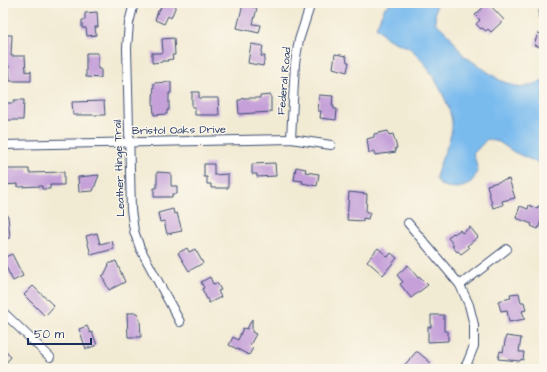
<svg xmlns="http://www.w3.org/2000/svg" width="547" height="372" font-family="'Architects Daughter',sans-serif">
<style>
.water{fill:#7abbee;stroke:#4a75a6}
.building{fill:#c5a0d9}
.lines{fill:none;stroke-linecap:round;stroke-linejoin:round}
.minor-casing{stroke:#3b4b70;stroke-width:10}
.minor{stroke:#fff;stroke-width:8}
.labels{text-anchor:middle;dominant-baseline:central;stroke-width:3;stroke-linejoin:round;paint-order:stroke}
.street-label{font-size:11px;fill:#1b2f5e;stroke:#fbf7ec}
</style>
<rect width="100%" height="100%" fill="#fbf7ec"/>
<filter id="ink" filterUnits="userSpaceOnUse"><feTurbulence type="fractalNoise" baseFrequency=".025" numOctaves="2"/><feDisplacementMap in="SourceGraphic" scale="8" xChannelSelector="R" yChannelSelector="G"/><feConvolveMatrix kernelMatrix="1 2 1 2 8 2 1 2 1" color-interpolation-filters="sRGB"/></filter>
<filter id="wash" filterUnits="userSpaceOnUse"><feTurbulence type="fractalNoise" baseFrequency=".012" numOctaves="4" result="noise"/><feDisplacementMap in="SourceGraphic" scale="16" xChannelSelector="R" yChannelSelector="G"/><feGaussianBlur stdDeviation="0.9" result="paint"/><feColorMatrix in="noise" values="0 0 0 0 0 0 0 0 0 0 0 0 0 0 0 0 0 1.4 0 .05"/><feComposite in="paint" operator="in"/></filter>
<g filter="url(#wash)">
<rect width="100%" height="100%" fill="#f2ebd4"/>
<path class="water" d="M392,3H436L435,22L450,36L463,55L501,81L521,88L544,81V170L538,163L514,152L499,142L487,139L473,154C475,158 476,162 477,167C478,171 475,177 472,181C463,190 452,189 440,185L436,178C439,161 451,142 452,128C454,108 429,65 414,52C407,44 395,44 387,38C383,35 380,30 376,27L385,7Z"/>
<g id="blocks">
<g class="building">
<path d="M163,3H177L171,18L168,16L164,24L155,20L158,11H159Z"/>
<path d="M488,3L504,20L491,32L488,29L486,31L482,28L481,29L476,24L480,20L475,15Z"/>
<path d="M243,4L257,8L253,24L261,25L259,33L237,28Z"/>
<path d="M97,12L98,27H95L96,35L87,36L86,28H82V20H85V13Z"/>
<path d="M538,33L544,35V48L534,45Z"/>
<path d="M3,35H12L11,56H25L26,72L31,71V81H10L9,66H3Z"/>
<path d="M174,38L175,55H172L173,59L167,60L168,61H162V62L152,63V53H163L162,39Z"/>
<path d="M251,44L263,46L261,56H265L263,66L248,63Z"/>
<path d="M86,53H98V69H101V78L86,77Z"/>
<path d="M335,54L346,56L347,62H349L347,72L333,68Z"/>
<path d="M171,82V93H169V110H167V114L154,115L153,102L154,83Z"/>
<path d="M192,92H199V98H218L219,115H195V107H192Z"/>
<path d="M271,95V112L239,114L238,100H241L243,98H260V96Z"/>
<path d="M319,95L333,96L332,106H334V109H337L336,120L320,118L321,111H318Z"/>
<path d="M14,100H24L23,120H3V103H14Z"/>
<path d="M104,101L105,115H73L72,102Z"/>
<path d="M388,131L389,135L393,134L397,148H395L396,152L375,155L374,151L369,153L367,139L374,137V134Z"/>
<path d="M275,163L276,176L257,177V174H252V164Z"/>
<path d="M204,164H214V175L228,174V188H211V184H207V177H204Z"/>
<path d="M296,167L306,169L305,172L319,174L317,186L302,183L303,181L294,180Z"/>
<path d="M3,169H29V173L64,172V185H50V189H42V186L18,187V184L3,185Z"/>
<path d="M157,172L171,173V186H177V194H172V197H154V188H157Z"/>
<path d="M99,175L93,191L79,192L78,177Z"/>
<path d="M509,179L515,198L502,201L503,205L493,208L487,185Z"/>
<path d="M349,192L367,194L366,212H370L368,219L363,218V221L347,220Z"/>
<path d="M529,205L537,209L538,206L544,209V213L538,229L531,226L532,224L516,218L520,206L528,209Z"/>
<path d="M173,209L174,214L177,213L182,231L167,234L164,221L160,222L158,213Z"/>
<path d="M3,216H8L10,238H3Z"/>
<path d="M470,227L478,237L467,246L469,248L461,254L458,251L457,252L452,246L454,245L448,238L453,233L454,234L460,230L462,233Z"/>
<path d="M97,233L100,244L112,241L114,249L91,255L86,236Z"/>
<path d="M187,248L189,252L195,249L203,263L189,271L178,253Z"/>
<path d="M378,248L388,257L391,253L397,258L383,275L367,261Z"/>
<path d="M12,254L23,276L13,281L3,261V258Z"/>
<path d="M116,261L125,282L109,290L102,276L104,275L109,265L108,264Z"/>
<path d="M408,265L418,278L420,277L428,285L411,298L400,284L403,282L397,275Z"/>
<path d="M210,277L213,284L217,283L221,290L218,291L221,297L209,303L202,289L204,288L201,282Z"/>
<path d="M33,286L54,306L45,316L24,295Z"/>
<path d="M519,293L521,302H524L526,310L522,311L525,319L509,322L507,310L501,311L498,301L511,298L510,294Z"/>
<path d="M127,313H138L139,320H140L141,337H128Z"/>
<path d="M431,315H444V331H448V341L428,342V327H431Z"/>
<path d="M252,319V332L256,334L250,345L253,348L249,355L229,345L233,337L238,340L243,328L247,329Z"/>
<path d="M87,326L90,333L92,332L97,345L86,349L79,329Z"/>
<path d="M506,336L521,338L519,352H524L523,360L521,359L520,361L498,359L500,351L503,352Z"/>
<path d="M3,349L11,357L3,366Z"/>
<path d="M416,352H418L431,363L424,369H401Z"/>
</g>
</g>
</g>
<g filter="url(#ink)">
<use href="#blocks" fill-opacity="0" stroke="#3b4b70" stroke-width="1"/>
<g class="lines">
<g class="minor-casing">
<g id="minor">
<path d="M134,3L129,23L127,48L131,210L134,231L140,248L180,322"/>
<path d="M543,16L544,11"/>
<path d="M291,139L295,63L299,40L311,3"/>
<path d="M3,145L291,139L331,145"/>
<path d="M408,223L460,285L469,305L474,325V346L468,361L464,369"/>
<path d="M460,285L507,249"/>
<path d="M3,312L50,357"/>
</g>
</g>
<use href="#minor" class="minor"/>
</g>
</g>
<g class="labels">
<g class="street-label">
<text transform="translate(284 81) rotate(-85)">Federal Road</text>
<text transform="translate(179 130) rotate(-1)">Bristol Oaks Drive</text>
<text transform="translate(119 168) rotate(-92)">Leather Hinge Trail</text>
</g>
</g>
<rect width="547" height="372" fill="none" stroke="#fbf7ec" stroke-width="16"/>
<path d="M28 338v6h63v-6" fill="none" stroke="#1b2f5e" stroke-width="2"/>
<text x="34" y="338" font-size="12" fill="#1b2f5e" stroke="#fbf7ec" stroke-width="3" paint-order="stroke">50 m</text>
</svg>
